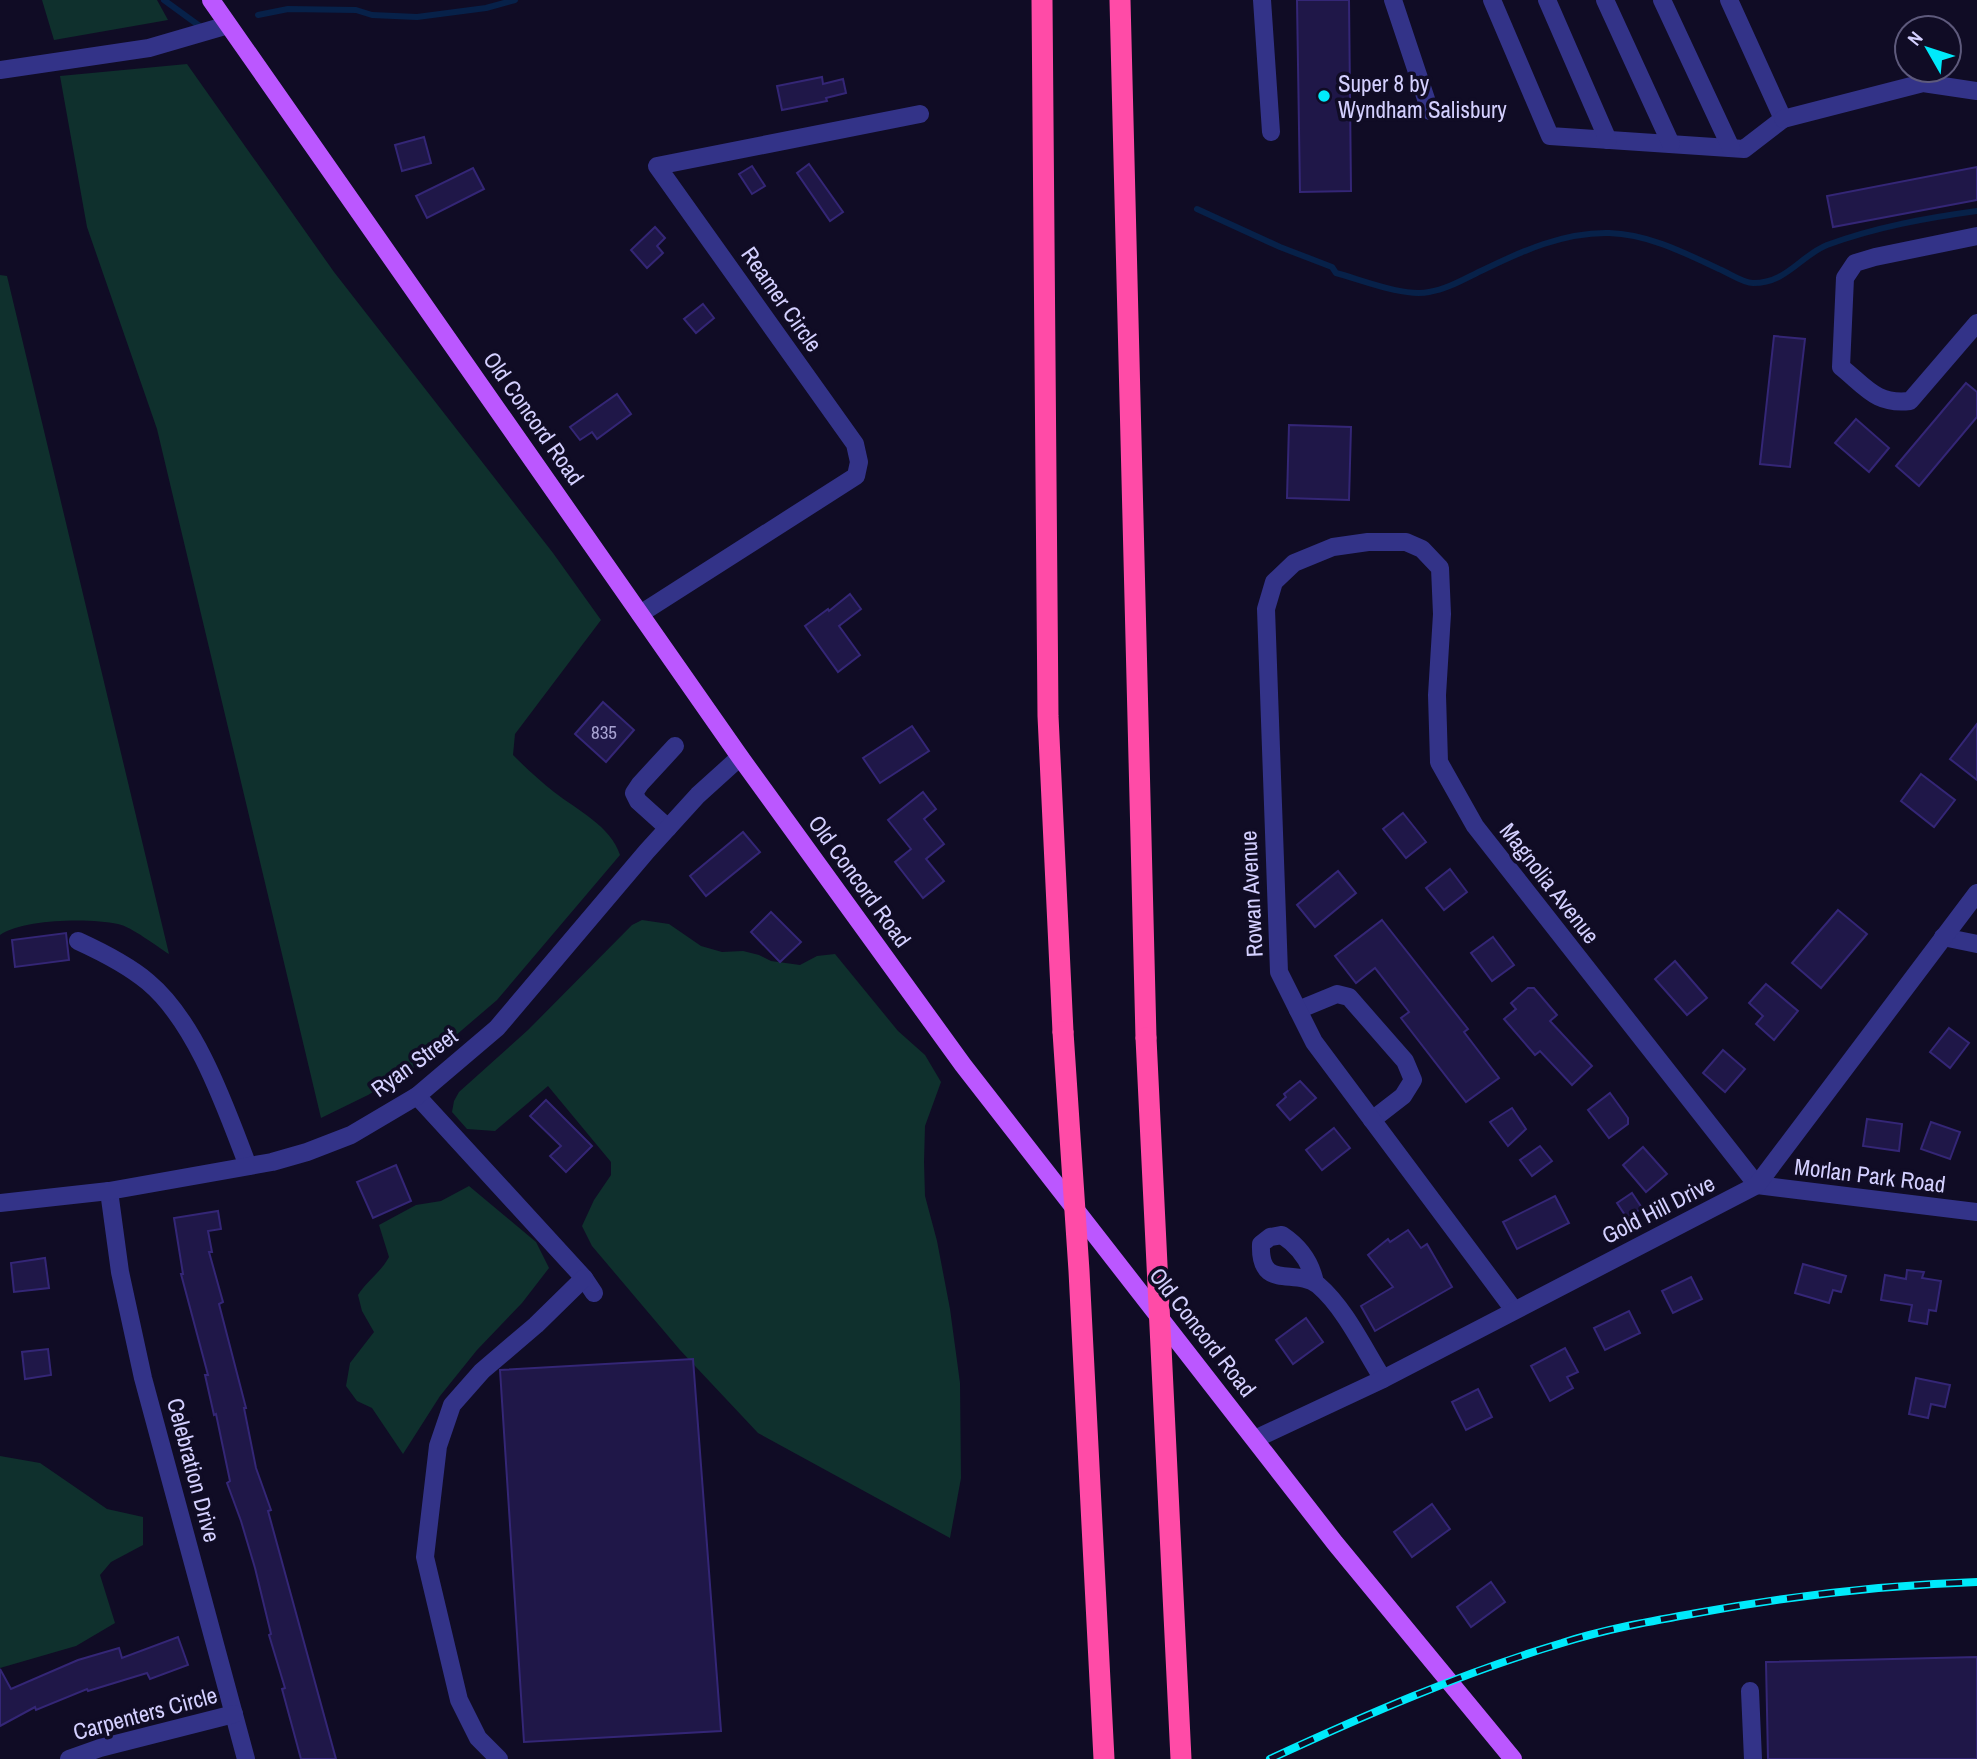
<svg xmlns="http://www.w3.org/2000/svg" width="1977" height="1759" font-family="'Archivo Narrow',sans-serif">
<style>
.green{fill:#0f302d}
.lines{fill:none;stroke-linecap:round;stroke-linejoin:round}
.stream{stroke:#072149;stroke-width:6}
.building{fill:#1f1748;stroke:#342676;stroke-width:2}
.minor{stroke:#338;stroke-width:18}
.major{stroke:#bb57ff;stroke-width:18}
.highway{stroke:#ff4ba7;stroke-width:21}
.rail-casing{stroke:#00eafb;stroke-width:8}
.rail{stroke:#100c25;stroke-width:5;stroke-dasharray:16;stroke-linecap:butt}
.highway-bridge{stroke:#ff4ba7;stroke-width:21}
.poi-dot{fill:#00eafb;stroke:#100c25;stroke-width:2.5}
.labels{text-anchor:middle;dominant-baseline:central;stroke-width:7;stroke-linejoin:round;paint-order:stroke}
.number-label{font-size:19px;fill:#a7a2d1}
.poi-label{font-size:23px;fill:#d4d0ff;stroke:#100c25;text-anchor:start}
.street-label{font-size:23px;fill:#d4d0ff;stroke:#100c25}
</style>
<rect width="100%" height="100%" fill="#100c25"/>
<g class="green">
<path d="M42,0H157L168,20L54,40Z"/>
<path d="M187,64L334,272L553,553L601,620L515,734L513,755C526,768 540,781 554,792C577,810 611,826 620,855L497,1000L427,1060L368,1095L321,1118L157,429L87,227L60,76Z"/>
<path d="M0,275L7,276L169,954C156,946 132,927 118,924C89,918 24,919 0,935Z"/>
<path d="M642,920L669,924L701,946L722,952L743,951L759,955L771,961L800,965L817,956L835,954L898,1031L925,1055L941,1082L925,1126L924,1162L925,1196L937,1241L950,1309L960,1383L961,1478L950,1538L758,1433L680,1350L592,1246L582,1226L594,1200L611,1175V1162L548,1086L495,1131L467,1129L452,1112L454,1101L459,1092L528,1030L632,925Z"/>
<path d="M469,1186L536,1242L549,1268L522,1303L477,1350L440,1396L403,1454L372,1408L357,1401L346,1386L350,1363L374,1332L362,1311L358,1295C367,1281 381,1272 389,1257L379,1225L416,1205L441,1201Z"/>
<path d="M0,1456L40,1463L107,1509L143,1517V1545L111,1562L100,1575L115,1623L76,1646L0,1668Z"/>
</g>
<g class="lines">
<g class="stream">
<path d="M164,0L201,27"/>
<path d="M258,15L288,9L356,10L372,15L417,17L486,8L515,0"/>
<path d="M1197,209L1280,247L1332,267L1336,273C1362,280 1403,297 1429,292C1448,289 1466,278 1483,270C1522,251 1564,232 1609,233C1648,234 1685,253 1719,269C1729,273 1743,283 1753,283C1787,283 1800,256 1827,245C1876,227 1926,218 1977,211"/>
</g>
</g>
<g class="building">
<path d="M1297,0H1349L1351,191L1300,192Z"/>
<path d="M822,77L823,84L843,79L846,93L826,98L827,101L782,110L777,86Z"/>
<path d="M424,137L431,163L402,171L395,145Z"/>
<path d="M809,164L843,212L830,221L797,173Z"/>
<path d="M752,166L765,186L752,194L739,174Z"/>
<path d="M1977,167V200L1833,227L1827,196Z"/>
<path d="M473,168L484,189L427,218L416,196Z"/>
<path d="M655,227L665,238L657,246L663,253L647,268L631,250Z"/>
<path d="M703,304L714,318L696,333L684,319Z"/>
<path d="M1774,336L1805,339L1790,467L1760,464Z"/>
<path d="M1966,383L1977,392V417L1919,486L1896,466Z"/>
<path d="M617,394L631,414L597,439L592,432L580,440L570,427Z"/>
<path d="M1856,419L1889,448L1869,472L1835,443Z"/>
<path d="M1289,425L1351,427L1349,500L1287,498Z"/>
<path d="M850,594L861,609L839,626L860,655L838,672L805,626L828,609L829,611Z"/>
<path d="M603,702L634,730L606,762L575,734Z"/>
<path d="M1977,724V780L1950,759Z"/>
<path d="M912,726L929,751L880,783L863,758Z"/>
<path d="M1921,774L1955,800L1934,827L1901,801Z"/>
<path d="M923,792L936,809L924,819L944,844L926,859L944,881L923,898L895,862L911,849L888,820Z"/>
<path d="M1403,813L1426,842L1406,858L1383,829Z"/>
<path d="M743,832L760,852L706,896L690,876Z"/>
<path d="M1450,869L1467,892L1444,910L1426,888Z"/>
<path d="M1338,871L1356,893L1315,927L1297,905Z"/>
<path d="M1838,910L1867,934L1821,988L1792,963Z"/>
<path d="M771,912L801,942L780,962L751,932Z"/>
<path d="M1382,920L1468,1029L1464,1032L1499,1078L1466,1102L1401,1018L1409,1012L1375,968L1356,983L1335,956Z"/>
<path d="M66,933L69,960L15,967L12,940Z"/>
<path d="M1493,937L1514,965L1492,981L1471,953Z"/>
<path d="M1675,961L1707,998L1687,1015L1655,979Z"/>
<path d="M1766,984L1798,1011L1774,1040L1756,1024L1763,1016L1749,1003Z"/>
<path d="M1528,988H1534L1557,1015L1550,1021L1592,1066L1572,1085L1540,1051L1535,1055L1504,1019L1516,1009L1511,1003Z"/>
<path d="M1949,1028L1969,1043L1950,1068L1930,1052Z"/>
<path d="M1723,1050L1745,1069L1725,1092L1703,1073Z"/>
<path d="M1300,1081L1316,1098L1290,1120L1277,1105L1286,1097L1284,1094Z"/>
<path d="M1610,1093L1628,1118V1124L1609,1138L1588,1110Z"/>
<path d="M546,1100L592,1146L566,1172L550,1156L561,1146L530,1116Z"/>
<path d="M1512,1108L1526,1129L1508,1146L1490,1122Z"/>
<path d="M1867,1119L1902,1124L1899,1151L1863,1146Z"/>
<path d="M1931,1122L1960,1132L1950,1159L1921,1149Z"/>
<path d="M1334,1128L1350,1148L1322,1170L1306,1150Z"/>
<path d="M1540,1146L1552,1161L1532,1176L1520,1160Z"/>
<path d="M1643,1147L1667,1174L1646,1192L1623,1165Z"/>
<path d="M396,1165L411,1201L373,1218L357,1182Z"/>
<path d="M1632,1193L1642,1208L1627,1218L1617,1203Z"/>
<path d="M1555,1196L1569,1223L1517,1249L1503,1222Z"/>
<path d="M218,1211L221,1229L208,1231L212,1252H209L223,1302L219,1304L246,1408H244L256,1468L271,1510L268,1511L336,1759H301L282,1689L285,1688L269,1635L271,1634L255,1568L241,1521L227,1483L230,1481L216,1414L214,1415L205,1375H208L181,1274H183L174,1218Z"/>
<path d="M1408,1230L1421,1248L1427,1244L1452,1287L1375,1331L1361,1306L1393,1287L1368,1255L1388,1239L1390,1242Z"/>
<path d="M45,1258L49,1288L14,1292L11,1263Z"/>
<path d="M1803,1264L1846,1276L1841,1292L1833,1290L1829,1303L1795,1293Z"/>
<path d="M1907,1270L1924,1272L1922,1278L1941,1281L1936,1311L1929,1310L1927,1324L1909,1321L1912,1305L1881,1300L1885,1275L1906,1279Z"/>
<path d="M1691,1277L1702,1299L1673,1313L1662,1291Z"/>
<path d="M1629,1311L1640,1333L1605,1350L1594,1328Z"/>
<path d="M1306,1318L1323,1342L1293,1364L1276,1340Z"/>
<path d="M1565,1348L1578,1372L1567,1377L1573,1388L1550,1401L1531,1366Z"/>
<path d="M48,1349L51,1375L25,1379L22,1352Z"/>
<path d="M693,1359L721,1731L524,1742L500,1370Z"/>
<path d="M1916,1378L1950,1385L1945,1407L1931,1404L1928,1418L1909,1414Z"/>
<path d="M1478,1389L1492,1417L1466,1430L1452,1402Z"/>
<path d="M1432,1504L1450,1529L1412,1557L1394,1532Z"/>
<path d="M1491,1582L1505,1602L1471,1627L1457,1607Z"/>
<path d="M178,1637L188,1665L150,1679L147,1673L88,1691L87,1689L36,1710L35,1707L0,1726V1669L11,1689L78,1660L119,1648L122,1658Z"/>
<path d="M1977,1657V1759H1768L1766,1662Z"/>
</g>
<g class="lines">
<g class="minor">
<path d="M1262,0L1271,132"/>
<path d="M1393,0L1430,111"/>
<path d="M1492,0L1550,136L1744,149L1783,119L1729,0"/>
<path d="M1547,0L1608,140"/>
<path d="M1605,0L1671,144"/>
<path d="M1662,0L1731,148"/>
<path d="M0,70L149,48L228,25"/>
<path d="M1783,119L1923,83L1977,91"/>
<path d="M1977,236L1875,257L1855,263L1845,278L1841,367C1866,387 1876,405 1910,401L1977,323"/>
<path d="M640,614L856,476L859,462L855,444L657,166L920,114"/>
<path d="M668,828L638,801L634,793L640,784L675,746"/>
<path d="M1943,937L1977,944"/>
<path d="M78,941C102,952 128,965 148,982C197,1023 226,1109 248,1166"/>
<path d="M1298,1010L1337,994L1349,997L1405,1061L1413,1080L1403,1096L1372,1120"/>
<path d="M417,1096L584,1278L594,1293"/>
<path d="M109,1191L120,1272L143,1378L246,1759"/>
<path d="M0,1203L109,1191L272,1162L307,1152L351,1135L417,1096L497,1028L647,851L698,795L740,757"/>
<path d="M1315,1283C1311,1262 1300,1247 1282,1235L1270,1237L1261,1244C1259,1292 1295,1267 1318,1285C1345,1308 1364,1349 1383,1379"/>
<path d="M1514,1310L1314,1042L1279,972L1266,609L1274,582L1294,563L1333,547L1368,542H1406L1422,549L1440,568L1442,614L1437,695L1439,762L1475,826L1757,1185L1977,1212"/>
<path d="M1255,1439L1383,1379L1757,1185L1977,893"/>
<path d="M1750,1691L1753,1759"/>
<path d="M69,1759L100,1748L234,1714"/>
<path d="M499,1759L478,1738L459,1700L425,1557L438,1446L452,1405L482,1371L536,1325L584,1278"/>
</g>
<path class="major" d="M211,0L740,757L963,1065L1335,1543L1513,1759"/>
<g class="highway">
<path d="M1042,0L1048,716L1063,1032"/>
<path d="M1120,0L1146,1038"/>
</g>
<g class="rail-casing">
<path id="rail" d="M1270,1759C1365,1715 1462,1673 1562,1643C1605,1629 1652,1621 1697,1613C1790,1596 1882,1585 1977,1582"/>
</g>
<use href="#rail" class="rail"/>
<g class="highway-bridge">
<path d="M1063,1032L1079,1271L1104,1759"/>
<path d="M1146,1038L1181,1759"/>
</g>
</g>
<circle class="poi-dot" cx="1324" cy="96" r="7"/>
<g class="labels">
<g class="number-label">
<text x="604" y="732">835</text>
</g>
<g class="poi-label">
<text x="1338" y="83">Super 8 by<tspan x="1338" dy="26">Wyndham Salisbury</tspan></text>
</g>
<g class="street-label">
<text transform="translate(782 299) rotate(55)">Reamer Circle</text>
<text transform="translate(534 418) rotate(55)">Old Concord Road</text>
<text transform="translate(860 881) rotate(54)">Old Concord Road</text>
<text transform="translate(1550 883) rotate(52)">Magnolia Avenue</text>
<text transform="translate(1251 894) rotate(-93)">Rowan Avenue</text>
<text transform="translate(414 1062) rotate(-36)">Ryan Street</text>
<text transform="translate(1870 1175) rotate(7)">Morlan Park Road</text>
<text transform="translate(1658 1209) rotate(-27)">Gold Hill Drive</text>
<text transform="translate(1203 1332) rotate(52)">Old Concord Road</text>
<text transform="translate(194 1470) rotate(75)">Celebration Drive</text>
<text transform="translate(145 1713) rotate(-15)">Carpenters Circle</text>
</g>
</g>
<g transform="translate(1928 49) rotate(309)"><circle r="33" fill="#100c25" stroke="#5e5a7c" stroke-width="2"/>
<path d="M0-5L12 26L0 18L-12 26Z" fill="#00eafb"/>
<text y="-10" font-size="19" font-weight="bold" text-anchor="middle" fill="#d4d0ff">N</text>
</g>
</svg>
